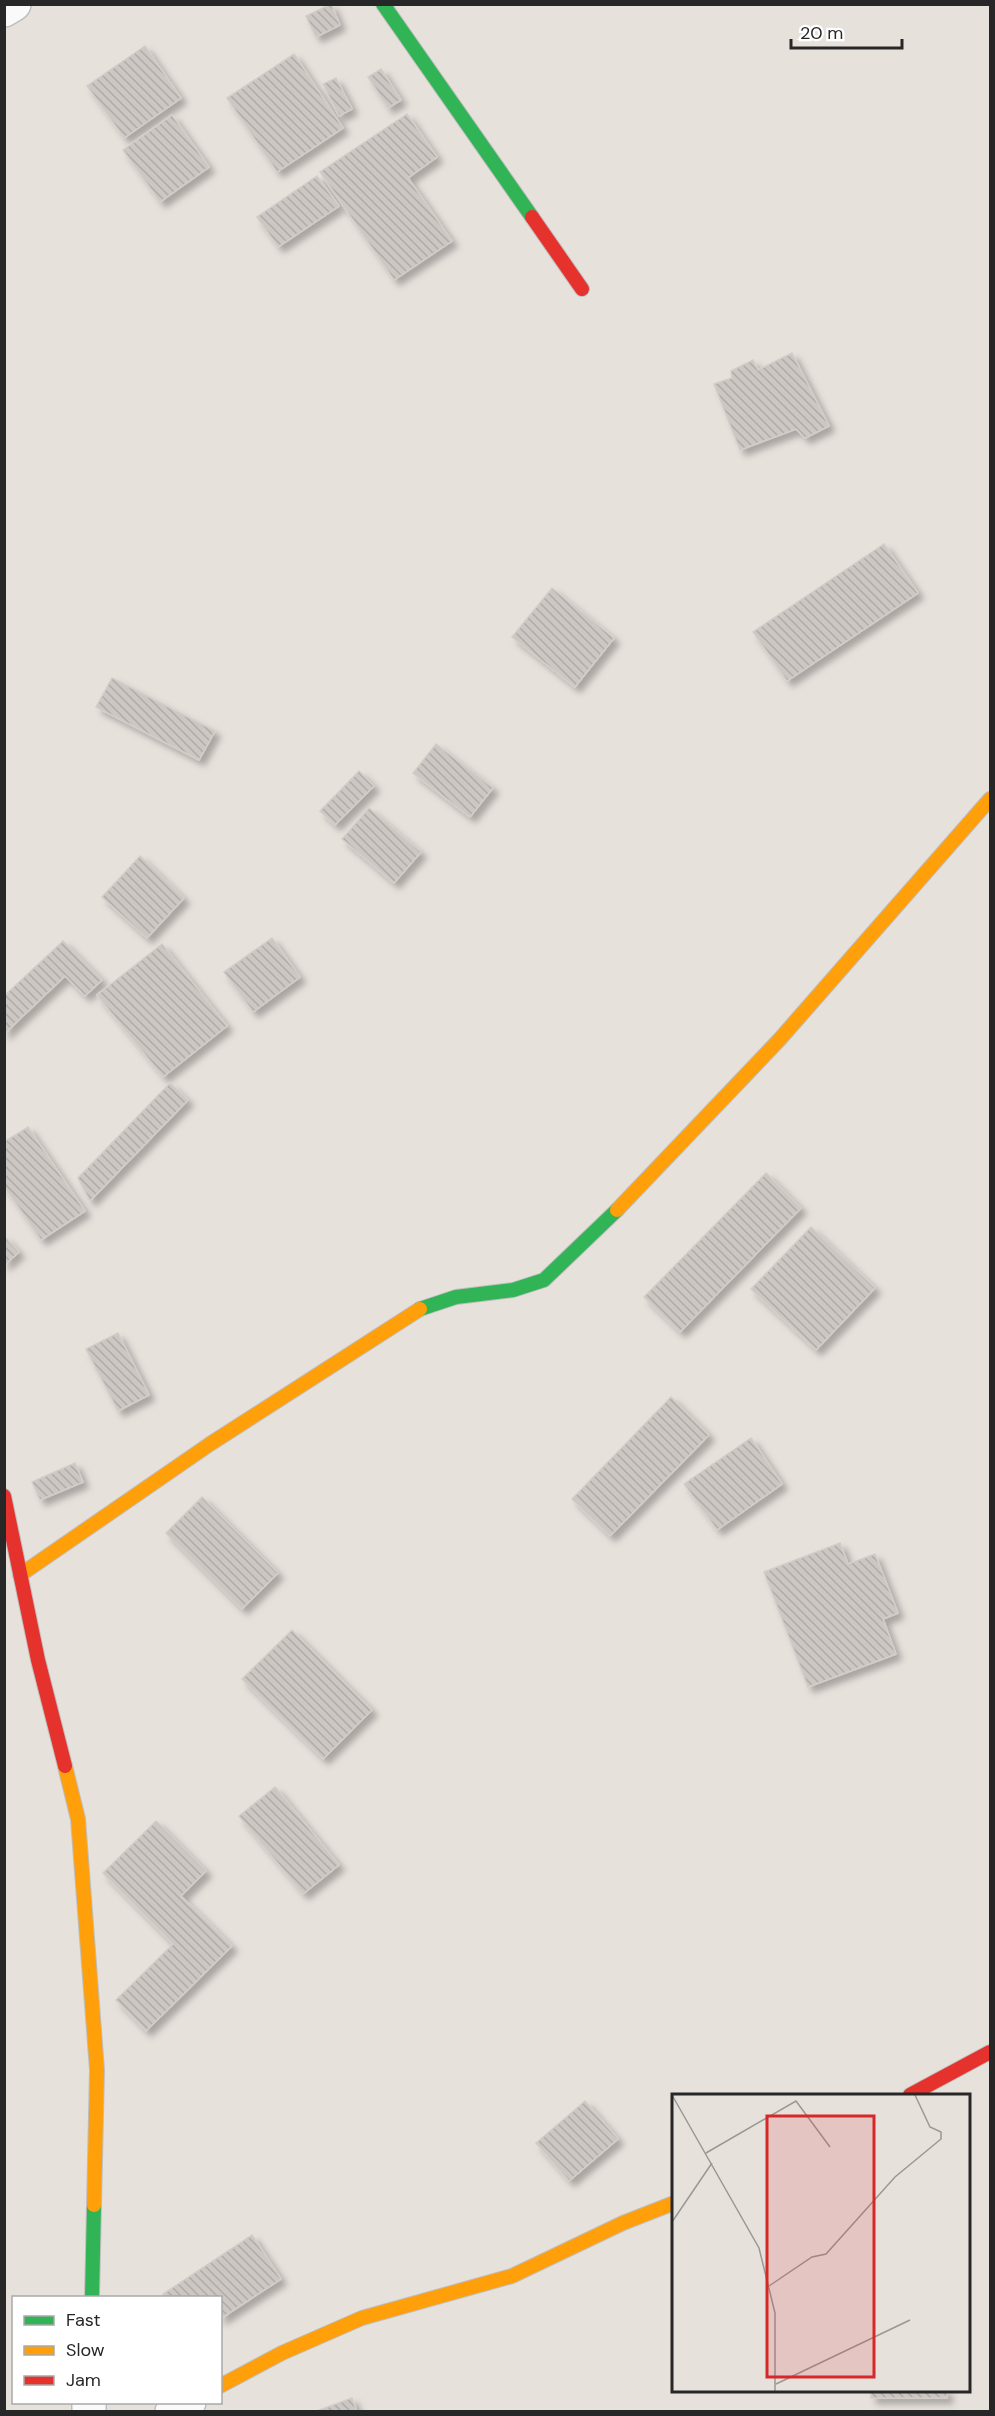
<svg xmlns="http://www.w3.org/2000/svg" width="995" height="2416" font-family="'DM Sans',sans-serif">
<style>
.building{fill:url(#building-back-hatch);stroke:#d2cdc8;stroke-width:1.5;filter:url(#shadow)}
.lines{fill:none;stroke-linecap:round;stroke-linejoin:round}
.street-casing{stroke:#bfbebf;stroke-width:36}
.fast-casing{stroke:#bfbebf;stroke-width:16}
.slow-casing{stroke:#bfbebf;stroke-width:16}
.jam-casing{stroke:#bfbebf;stroke-width:16}
.street{stroke:#fbfafa;stroke-width:33}
.fast{stroke:#30b455;stroke-width:14}
.slow{stroke:#ff9f0a;stroke-width:14}
.jam{stroke:#e5322d;stroke-width:14}
.inset-road{fill:none;stroke:#9a9794;stroke-width:1.5}
.view{fill:#d62828;fill-opacity:0.15;stroke:#d62828;stroke-width:3}
.inset-edge{fill:none;stroke:#272727;stroke-width:3}
</style>
<defs>
<pattern id="building-back-hatch" width="6" height="6" patternUnits="userSpaceOnUse" patternTransform="scale(1.5)"><rect width="6" height="6" fill="#ccc7c3"/><path d="M-1 5l2 2M0 0l6 6M5-1l2 2" fill="none" stroke="#afaba8"/></pattern>
<filter id="shadow"><feDropShadow dx="5.5" dy="5.5" stdDeviation="3" flood-color="#0004"/></filter>
</defs>
<rect width="100%" height="100%" fill="#e7e1dc"/>
<g class="building">
<path d="M331,4L340,25L316,37L306,16Z"/>
<path d="M145,46L181,98L124,138L87,86Z"/>
<path d="M294,54L343,128L277,172L227,98Z"/>
<path d="M381,69L401,100L388,108L368,77Z"/>
<path d="M336,78L352,109L339,116L323,84Z"/>
<path d="M407,114L437,157L408,178L452,241L394,280L320,172Z"/>
<path d="M172,115L209,167L160,202L123,150Z"/>
<path d="M317,176L339,206L278,247L257,217Z"/>
<path d="M792,353L829,426L805,438L796,429L740,450L714,384L732,378L731,371L753,360L758,370Z"/>
<path d="M884,544L918,593L787,681L753,632Z"/>
<path d="M552,588L614,638L575,687L512,637Z"/>
<path d="M112,678L215,731L199,760L96,707Z"/>
<path d="M436,744L493,788L470,817L413,773Z"/>
<path d="M359,771L374,786L335,825L320,811Z"/>
<path d="M369,808L421,852L394,883L342,839Z"/>
<path d="M140,856L184,898L147,938L102,897Z"/>
<path d="M272,938L300,977L253,1012L224,972Z"/>
<path d="M63,941L102,980L85,996L65,976L4,1034V996Z"/>
<path d="M162,944L227,1026L163,1077L97,995Z"/>
<path d="M170,1083L188,1100L90,1201L78,1178Z"/>
<path d="M28,1127L85,1211L41,1240L4,1186V1142Z"/>
<path d="M766,1173L801,1208L680,1332L644,1297Z"/>
<path d="M811,1227L875,1288L816,1350L751,1289Z"/>
<path d="M4,1236L19,1252L4,1265Z"/>
<path d="M118,1333L149,1395L118,1411L86,1349Z"/>
<path d="M671,1397L709,1435L610,1536L572,1499Z"/>
<path d="M751,1438L782,1484L717,1530L684,1484Z"/>
<path d="M75,1463L83,1482L40,1500L32,1482Z"/>
<path d="M202,1497L278,1573L242,1609L166,1533Z"/>
<path d="M840,1543L848,1564L875,1554L898,1613L883,1619L896,1654L808,1687L764,1572Z"/>
<path d="M292,1630L372,1710L323,1759L242,1679Z"/>
<path d="M275,1787L339,1865L303,1894L239,1816Z"/>
<path d="M156,1821L206,1871L181,1896L232,1946L146,2031L116,2000L173,1944L103,1873Z"/>
<path d="M585,2101L618,2139L569,2181L536,2143Z"/>
<path d="M252,2235L281,2279L220,2319V2298H165L163,2294Z"/>
<rect x="871" y="2390" width="76" height="8"/>
<path d="M352,2398L357,2412H314Z"/>
</g>
<g class="lines">
<g class="street-casing">
<g id="street">
<path d="M4,10L14,4"/>
<path d="M89,2412V2402"/>
<path d="M172,2412L189,2402"/>
</g>
</g>
<g class="fast-casing">
<g id="fast">
<path d="M383,4L532,217"/>
<path d="M420,1309L456,1297L513,1290L544,1280L617,1210"/>
<path d="M92,2298L94,2205"/>
</g>
</g>
<g class="slow-casing">
<g id="slow">
<path d="M617,1210L780,1039L990,799"/>
<path d="M20,1575L210,1444L420,1309"/>
<path d="M65,1766L78,1819L97,2070L94,2205"/>
<path d="M220,2386L282,2353L362,2318L512,2276L623,2223L674,2203"/>
</g>
</g>
<g class="jam-casing">
<g id="jam">
<path d="M532,217L582,289"/>
<path d="M4,1496L38,1660L65,1766"/>
<path d="M910,2095L990,2052"/>
</g>
</g>
<use href="#street" class="street"/>
<use href="#fast" class="fast"/>
<use href="#slow" class="slow"/>
<use href="#jam" class="jam"/>
</g>
<g transform="translate(672 2094)">
<rect width="298" height="298" fill="#e7e1dc"/>
<path class="inset-road" d="M0,1L87,154L103,219V298M34,59L124,7L158,53M0,128L40,69M97,192L140,163L154,160L223,83L269,45V38L258,33L243,1M104,290L238,226"/>
<path class="view" d="M95,22H202V283H95Z"/>
<rect width="298" height="298" class="inset-edge"/>
</g>
<rect width="995" height="2416" fill="none" stroke="#272727" stroke-width="12"/>
<rect x="12" y="2296" width="210" height="108" fill="#ffffff" stroke="#a9a9a9" stroke-width="1.5"/>
<rect x="24" y="2316" width="30" height="9" fill="#30b455" stroke="#a9a9a9" stroke-width="1.5"/>
<text x="66" y="2326" font-size="18" fill="#272727">Fast</text>
<rect x="24" y="2346" width="30" height="9" fill="#ff9f0a" stroke="#a9a9a9" stroke-width="1.5"/>
<text x="66" y="2356" font-size="18" fill="#272727">Slow</text>
<rect x="24" y="2376" width="30" height="9" fill="#e5322d" stroke="#a9a9a9" stroke-width="1.5"/>
<text x="66" y="2386" font-size="18" fill="#272727">Jam</text>
<path d="M791 39v9h111v-9" fill="none" stroke="#272727" stroke-width="3"/>
<text x="800" y="39" font-size="18" fill="#272727" stroke="#ffffff" stroke-width="4.5" paint-order="stroke">20 m</text>
</svg>
